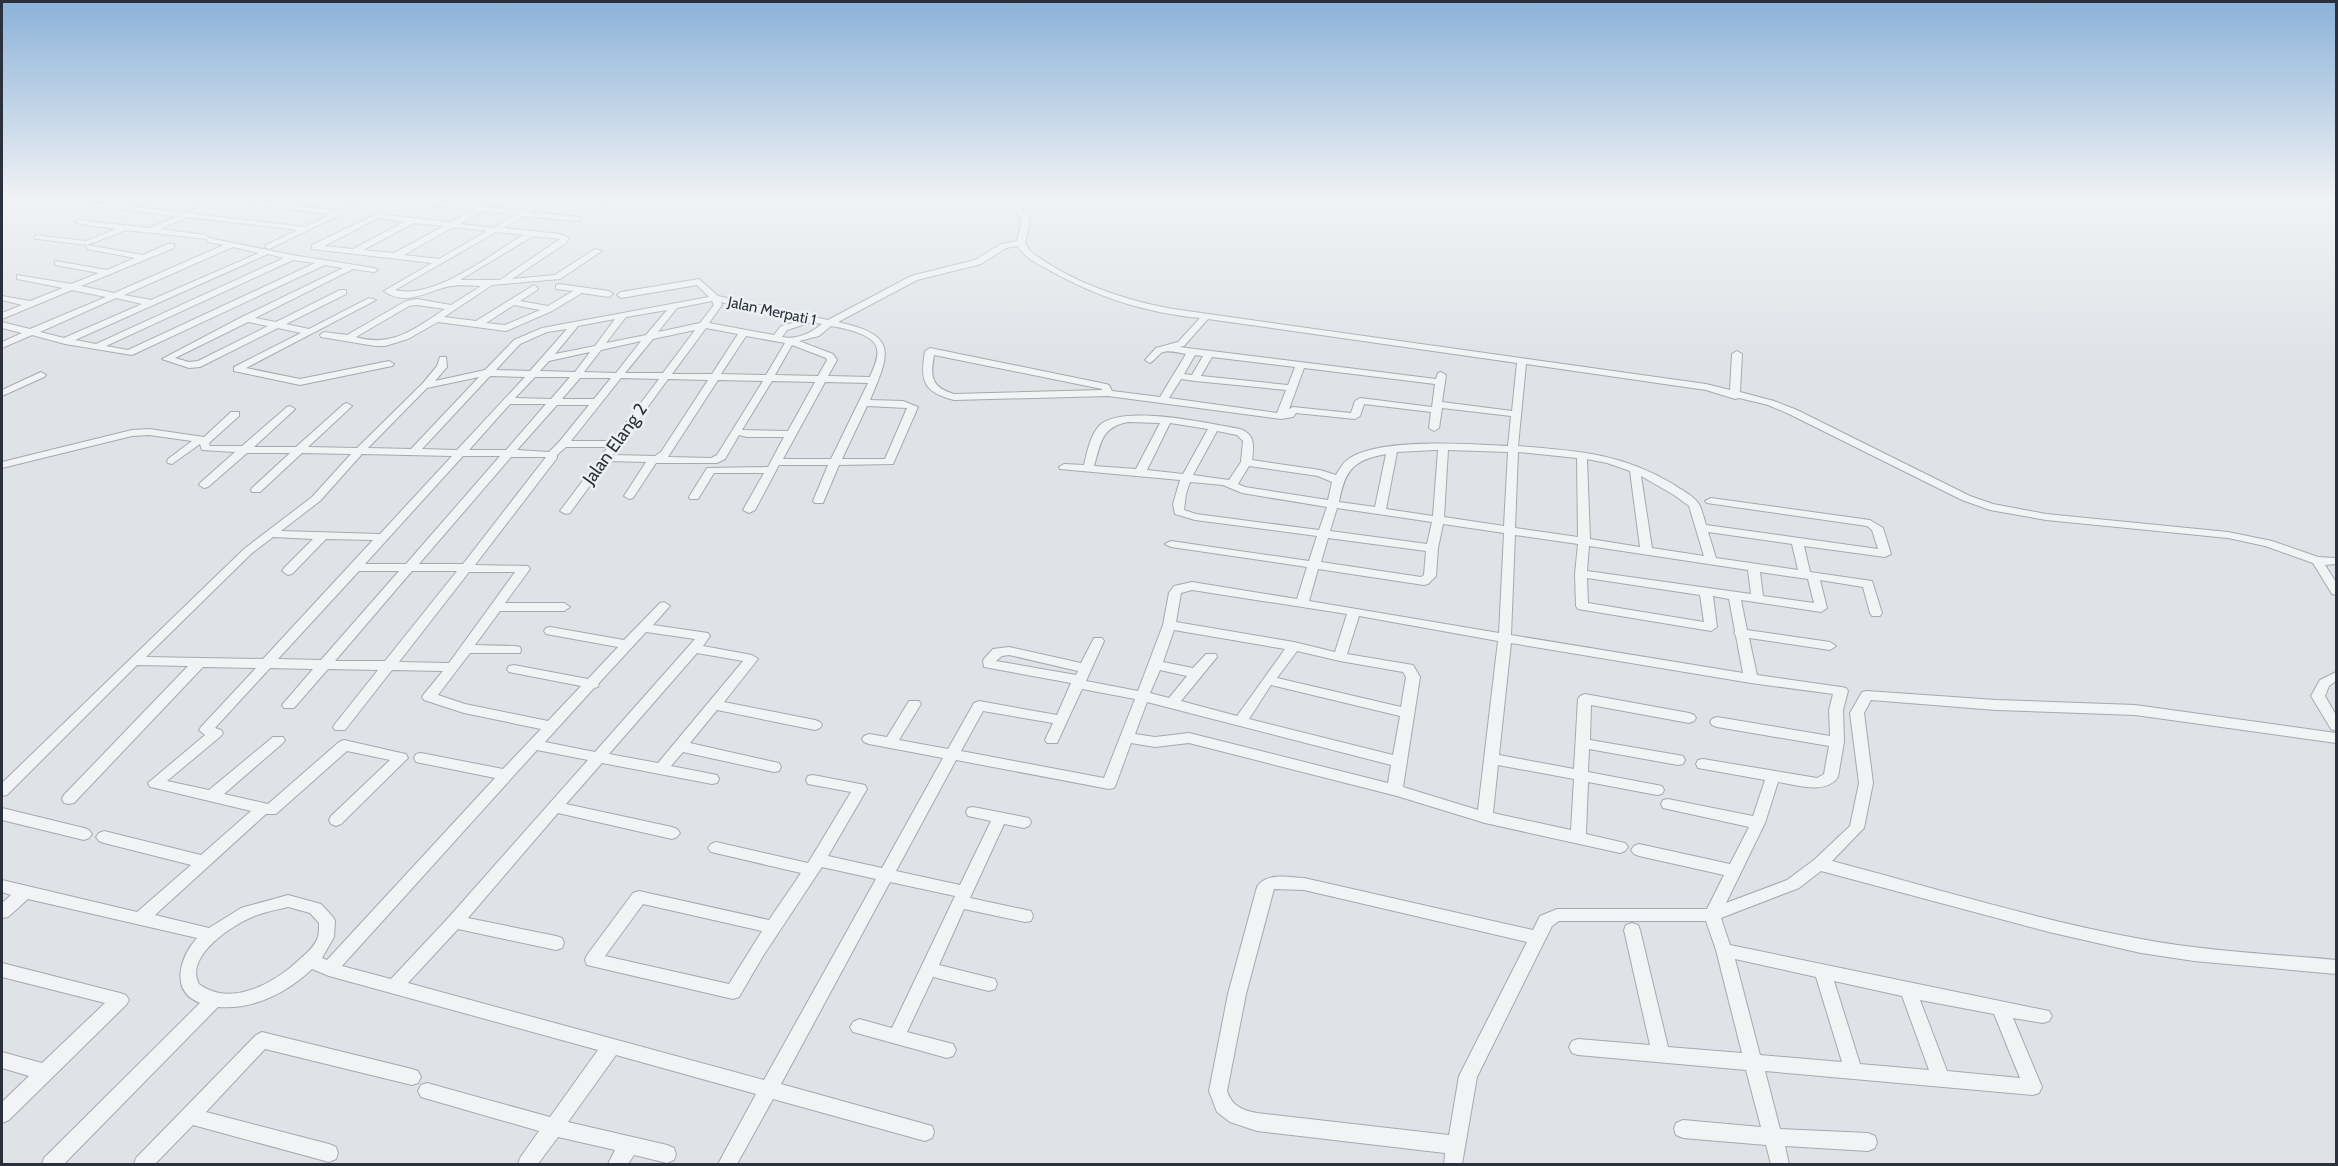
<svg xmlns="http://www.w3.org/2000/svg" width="2338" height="1166" font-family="Cabin,sans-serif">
<rect width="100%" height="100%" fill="#dfe2e7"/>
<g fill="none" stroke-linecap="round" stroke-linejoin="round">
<defs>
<g id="street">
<path d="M206,198H231L339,211L352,205L356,207L269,249L265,247L266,245L298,230L188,217L160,229L206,235L209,238L292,255L374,268L378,270L374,272L353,269L255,318L276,322L340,290H346V294L286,324L309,329L369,298L376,300L246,368L300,379L389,361L394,364L392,366L300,385L234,371V367L301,333L278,328L200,367L189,368L162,359L242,317L343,268L325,265L132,355L65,344L32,335L2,348V342L22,333L2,328V322L30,329L106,297L72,290L2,319V313L22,305L2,300V296L30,301L63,288L17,279V275L71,284L99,273L55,265V261L107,270L135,258L87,249V245L143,255L168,244H174V248L81,286L114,293L224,245L207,242V239L126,230L87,245L38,239H35V235L86,241L116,229L80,224L76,222L77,220L150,228L178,216L91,206L90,204L94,202L186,213L213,201ZM223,202L331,214L305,227L196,214ZM233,247L259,253L151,300L124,295ZM268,254L284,258L96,344L75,340ZM293,260L315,263L128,350L106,346ZM116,298L142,304L64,338L40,332ZM248,322L268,326L198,361L189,362L175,358Z"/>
<path d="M374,198L390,201L398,198H410L522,211L542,198H552L530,212L579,217V221H576L524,216L503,228L560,234L569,238L566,243L512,279L555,275L595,249L602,251L560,279L492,285L444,317L476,321L534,285L538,288L537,290L520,301L548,306L573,291L556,289V285L559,284L609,291L613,294L609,297L582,293L552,311L506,331L438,322L408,339L385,346H375L321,337L320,335L324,332L347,335L406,301L417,299L451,305L481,286C472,286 461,284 452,286C429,289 408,308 384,291L432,263L312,249V245L383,211L387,213L385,215L451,222L474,210L402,202C392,205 381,207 372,202ZM483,211L515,215L494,228L460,224ZM378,218L404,222L353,249L324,246ZM414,223L444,226L394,253L363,250ZM453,227L487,231L439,259L404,255ZM496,232L523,235C490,255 434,300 395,290ZM533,236L560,239L500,280H460ZM417,305L445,309C416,328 392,348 356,337L409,306ZM514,305L540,310L505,325L486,323Z"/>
<path d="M563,198H588L605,202L601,204Z"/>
<path d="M1007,198H1015L1030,220L1025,243L1031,252C1073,283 1123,300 1173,309L1706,384L1730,390L1732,354L1737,351L1742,354L1740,392L1774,401L1797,410L1970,496L1993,504L2046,514L2228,532L2272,541L2318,557L2336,558V564L2325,565L2336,582V595L2332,594L2313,563L2265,546L2228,538L2046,520L1990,510L1962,500L1789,414L1768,405L1739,398L1735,399L1706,390L1526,364L1518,446C1578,451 1620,453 1673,484C1681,490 1693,495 1699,504C1702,509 1704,519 1706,525L1878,549L1872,530L1867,526L1707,503L1705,501L1711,498L1870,520L1883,528L1891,554L1885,557L1804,546L1810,572L1872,581L1882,613L1880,616H1872L1870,613L1863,587L1820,580L1827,608L1821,612L1741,600L1747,630L1830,642L1836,646L1830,650L1749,638L1757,675L1841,687L1846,688L1848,691L1843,710L1844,742L1838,777C1826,795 1797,785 1778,782L1765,823L1726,903L1787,880L1814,860L1850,826L1859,783L1850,713L1862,692L1867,691L1996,700L2135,705L2336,733V743L2135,715L1996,710L1871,700L1864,713L1873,783L1864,828L1832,861C1934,888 2037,920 2141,939C2205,951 2271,954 2336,960V974L2194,961L2141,953L2049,932L1821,871L1799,888L1721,918L1730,945L2049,1011L2052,1016L2049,1021L2043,1023L2013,1018L2042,1087L2039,1093L2033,1095L1765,1071L1780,1129L1868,1133L1875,1136L1877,1142L1875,1148L1868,1151L1785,1146L1789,1164H1771L1766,1145L1683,1138L1676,1135L1674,1129L1676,1123L1683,1120L1761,1127L1746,1070L1578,1055L1572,1053L1569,1047L1572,1041L1578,1039L1650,1045L1624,930L1626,925L1632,923L1638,925L1640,930L1668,1047L1742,1053L1716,950L1706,921H1559L1552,926L1477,1077L1462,1164H1444L1445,1153L1257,1131L1230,1122L1217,1112L1209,1091L1228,994L1257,887C1266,872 1289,877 1304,878L1533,930L1540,916L1557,909H1707L1724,875L1639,856L1634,854L1631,850L1634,846L1639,844L1730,864L1749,827L1663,808L1661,804L1663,800L1668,799L1753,816L1765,780L1698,768L1696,764L1698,760L1703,759L1817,778L1824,774L1829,746L1717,727L1712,725L1710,722L1712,719L1717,717L1830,736L1829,710L1833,694L1751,683L1511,643L1499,755L1574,769L1578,699L1580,696L1585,694L1689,713L1694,715L1696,718L1694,721L1689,723L1591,705L1590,740L1678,755L1683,756L1685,760L1683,764L1678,765L1589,749L1588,772L1657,785L1662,786L1664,790L1662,794L1657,795L1588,782L1586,834L1625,843L1628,847L1625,851L1620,853L1485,823L1397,796L1189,743L1155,747L1131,743L1116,784L1114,788L1109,789L956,760L896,871L960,885L991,821L968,816L966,812L968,808L973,807L1029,818L1031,822L1029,826L1024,828L1004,824L970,898L1031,911L1033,916L1031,921L1025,922L964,909L939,965L995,979L997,984L995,989L989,991L933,977L907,1032L953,1044L956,1050L953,1056L947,1058L853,1032L850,1027L853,1022L859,1019L892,1028L955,896L890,882L781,1084L932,1126L934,1132L932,1138L925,1141L773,1099L737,1164H718L756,1094L616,1055L568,1122L667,1145L674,1148L676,1154L674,1160L667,1163L634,1155L628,1164H608L615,1150L558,1137L538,1164H518L520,1158L539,1131L421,1097L418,1091L421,1085L427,1083L550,1117L598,1050L329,976L312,969C287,993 253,1010 218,1007L64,1164H42L44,1158L200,1003C169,991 180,957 197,938L28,899L8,917L2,918V903L11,895L2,892V880L137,912L191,865L104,843L99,841L96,837L99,833L104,831L201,855L251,811L155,788L150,787L148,783L205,735L199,730L201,727L256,668L203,667L74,803L69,804L64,803L62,799L64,795L188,666L137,665L7,795L2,796V783L244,549L312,497L351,454L302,453L260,492H252L251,490L252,488L290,453H247L208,487L204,488L199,485L200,483L235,452L202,450L200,444L172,464L168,463L167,461L168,459L192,441L149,435L132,436L2,468V462L132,430L149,429L204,437L231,412H239V416L209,443L210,446H242L287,407L290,406L295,409L293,411L254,447H296L344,404L347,403L352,406L350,408L308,447L357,448L423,383L437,366L440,357H446L447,367L435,381L485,370L514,340L542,328L709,297L697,285L621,298L617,295L621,292L699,279L718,296L828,320L911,276L975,260L1001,244L1017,241L1022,220ZM1018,246C1025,258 1038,264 1051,271C1097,297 1146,313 1200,318L1178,342L1156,348L1145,360L1150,363C1155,360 1157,356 1161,353C1167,349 1179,353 1186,354L1160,397L1112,391L1109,385L1106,384L930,348L925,351C920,381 923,392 954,400L1108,396L1281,419L1293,417L1296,413L1355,419L1360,416L1364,404L1431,412L1429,428L1434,431L1439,428L1442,408L1511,416L1508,446C1470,444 1377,437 1347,460C1342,464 1339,470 1336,475L1320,470L1252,460C1254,446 1255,434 1240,429C1211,424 1121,403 1099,426C1090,436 1087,453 1084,465L1064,464L1059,467L1060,469L1180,480L1173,504L1175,514L1195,520L1317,536L1309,561L1171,541L1165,544L1171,547L1307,567L1297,599L1192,582L1174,586L1169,593L1163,625L1138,691L1086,681L1104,641L1102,638H1094L1081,663L1009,647L993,649L983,660L984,667L1071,683L1057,715L979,701L974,703L948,749L899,740L921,704L919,701H909L887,737L869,734L864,736L862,739L864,742L869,744L943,758L882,868L828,856L867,789L865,785L860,784L813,775L808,776L806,780L808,784L851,792L808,863L716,842L711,844L708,848L711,852L801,873L769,920L639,891L633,893L587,955L585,960L587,965L733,999L739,997L763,956L822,867L876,879L764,1080L408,983L458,929L556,950L562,948L564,943L562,938L556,936L468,918L558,813L672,839L677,837L680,833L677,829L672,827L566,804L602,763L712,784L717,783L719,779L717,775L671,766L683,752L774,772L779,771L781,767L779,763L774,762L690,743L717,710L815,730L820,728L822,725L820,722L815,720L724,702L758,659L752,655L703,646L710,636L708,633L653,625L670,606L664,602L660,603L624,640L550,627L546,628L544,631L546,634L618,647L588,679L514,665L509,666L507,669L509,672L581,686L548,721L465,704L438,695L470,653H520L521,650L520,647L515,646L475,645L500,611H564L570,607L564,603H505L530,569L528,566L475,565L557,458V455L566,447H608L560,511L566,514L570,513L608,461L646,462L624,496L629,499L633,498L656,463H717L725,459L739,435L747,437H784L768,467L707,468L689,497L690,499H698L714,473H764L743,510L749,513L755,510L779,465H828L813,501L815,503H823L839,465L893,464L918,407L903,401L870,400C891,351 897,335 838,322L917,280L981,264L1006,248ZM712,301L714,305L700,323L658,332L677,308ZM721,302L803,320L781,326L774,335L709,323L722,305ZM667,310L646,335L606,343L626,317ZM615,319L595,346L555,354L578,326ZM1208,319L1517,363L1512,411L1442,402L1446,375L1441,372L1438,373L1436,379L1179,347L1184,346ZM812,322L822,324C811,333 797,340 782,337L787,330ZM831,326C843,328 875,334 877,349C879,358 873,369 870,377L828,376L837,360L833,354L799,341L819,336ZM706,328L738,334L712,374H672ZM567,329L530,371L496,370L520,344L547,332ZM695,330L663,373H625L653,339ZM746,336L785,343L766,375L721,374ZM641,341L616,373L584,372L601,350ZM792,345L826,358L827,360L818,376L775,375ZM590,352L575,372L540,371L549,361ZM934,355L1102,389V390L954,394C931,387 930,377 934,355ZM1195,355L1203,356L1192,375L1184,374ZM1212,357L1295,367L1288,385L1201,376ZM1304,368L1435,384L1432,407L1360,398L1355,401L1351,413L1293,407L1289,409ZM490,376L525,377L457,450L422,449ZM479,377L411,449L368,448L427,388ZM535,377H570L551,399L515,398ZM580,378H611L594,399H562ZM621,378L659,379L612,441H571ZM668,379L708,380L661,452L655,456L613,455ZM1181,379L1195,381L1286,390L1277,413L1169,398ZM718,380L763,381L717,455L711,458L668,457ZM772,381L815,382L788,431L742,430ZM825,382L868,383L831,459H783ZM510,404H546L506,450H469ZM557,405H589L559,442L549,452L517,450ZM867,406L907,408L885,459H842ZM1128,422L1160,423L1136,469L1094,466C1101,443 1101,427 1128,422ZM1170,423L1208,429L1183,474L1147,470ZM1217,431L1237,435L1243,441L1241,462L1229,480L1193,475ZM1435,450H1438L1433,516L1386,509L1397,452ZM1448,450L1508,452L1504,526L1444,517ZM1518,452L1577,458L1578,537L1515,528ZM362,454L452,456L380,534L281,531L320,501ZM1386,454L1375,507L1339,502C1345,470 1353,460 1386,454ZM463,456H500L406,564H365ZM511,457H546L463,564H419ZM1587,459L1607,463L1630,471L1640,547L1590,539ZM1249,466L1318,476L1332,482L1328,500L1245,487L1238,484ZM1641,476L1674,495L1689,506L1704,556L1652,548ZM1190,482L1223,485L1242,493L1327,507L1319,530L1196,514L1184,510L1186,494ZM1337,508L1432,522L1427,544L1330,531ZM1443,524L1504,533L1499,633L1309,601L1318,569L1424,585L1428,584L1436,576L1438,548ZM1708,532L1792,544L1798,570L1716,558ZM1515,535L1578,544L1575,574L1576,606L1578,609L1711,631L1717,627L1713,596L1729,599L1735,631L1734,633L1736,636L1743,673L1511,635ZM273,537L313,539L284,568L282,571L288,575L292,574L326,539L373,540L263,659L146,657L252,553ZM1328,538L1426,551L1424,575L1421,577L1321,562ZM1589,546L1748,570L1751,594L1587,571ZM359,571H399L321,660L278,659ZM412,571H457L385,661H335ZM469,572H515L449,663L399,662ZM1760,572L1808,579L1814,603L1763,596ZM1587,578L1700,595L1704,622L1588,603ZM1192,590L1347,614L1335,652L1294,642L1176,622L1181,593ZM1359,616L1498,641L1478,810L1403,787L1420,677L1413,665L1347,654ZM1174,630L1285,649L1237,716L1181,701L1217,657L1216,654H1206L1193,668L1163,662ZM646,632L695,639L595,752L545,742L594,688L598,687L599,683ZM1297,651L1340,661L1403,672L1406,677L1401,707L1277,678ZM697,653L743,661L658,763L609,754ZM1009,655L1078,671L1076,675L996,661L1002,656ZM270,668L313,669L282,705L284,708H294L328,669L378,670L335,724L333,727L335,730H345L392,670L443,671L424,694L422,697L424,700L464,713L541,729L503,769L421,753L416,754L414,758L416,762L495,778L327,960L322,958L334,937L335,921L333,917L321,904L288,895L241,908L209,928L155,915L266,814H276L347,751L390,760L331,816L329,820L331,824L336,826L341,824L408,758L406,754L401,753L344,740L339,742L268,804L224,794L283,743L285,740L283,737H273L209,790L167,781L221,736L223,733L221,730L215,728ZM1160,670L1187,676L1169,698L1150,693ZM1271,685L1400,716L1393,755L1249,719ZM1082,689L1135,699L1104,778L961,751L983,711L1053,723L1045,740L1047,743H1057ZM1147,702L1391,765L1388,783L1189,733L1155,737L1135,734ZM537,750L588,760L449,917L391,979L342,966ZM1498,765L1574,779L1571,830L1493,813ZM1274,889L1304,890L1527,942L1459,1076L1449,1135L1257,1113C1242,1110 1232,1106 1227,1091L1246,994ZM643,904L762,931L729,984L605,956ZM288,907L310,913L319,923C319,927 319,933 318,937C315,946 307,953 300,959C275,983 231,1008 199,984C184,957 231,926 252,917C264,912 276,910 288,907ZM1735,959L1816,977L1842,1062L1760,1055ZM1834,981L1902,996L1929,1070L1860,1064ZM1920,1000L1994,1014L2020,1078L1947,1071Z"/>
<path d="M41,372L46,375L44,377L2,396V390Z"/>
<path d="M2336,672V681L2329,686L2325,696L2336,715V731L2331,729L2311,696L2320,680Z"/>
<path d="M2,808L84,828L89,830L92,834L89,838L84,840L2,820Z"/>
<path d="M2,963L120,993L126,995L129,1000L126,1005L9,1120L2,1123V1102L29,1076L2,1068V1052L42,1063L105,1003L2,977Z"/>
<path d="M262,1032L412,1069L418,1071L421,1077L418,1083L412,1085L265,1049L206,1112L329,1144L336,1147L338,1153L336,1159L329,1162L193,1125L155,1164H134L136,1158L256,1035Z"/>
</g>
</defs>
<use href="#street" stroke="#a5a9b0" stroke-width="2"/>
<use href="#street" fill="#f1f3f5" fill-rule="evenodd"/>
</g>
<linearGradient id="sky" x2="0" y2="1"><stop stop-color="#8ab2d9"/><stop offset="0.55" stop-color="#f1f2f4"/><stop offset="1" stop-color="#f1f2f4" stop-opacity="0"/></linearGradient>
<rect width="2338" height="361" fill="url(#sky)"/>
<g text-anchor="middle" stroke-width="5" stroke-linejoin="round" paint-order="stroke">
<g font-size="15" fill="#2a303c" stroke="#eef1f4">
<text transform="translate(772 311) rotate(12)" y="5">Jalan Merpati 1</text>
</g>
<g font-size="18" fill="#2a303c" stroke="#eef1f4">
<text transform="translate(615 444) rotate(-54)" y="6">Jalan Elang 2</text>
</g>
</g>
<rect width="2338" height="1166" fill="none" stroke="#2a303c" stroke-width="6"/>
</svg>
